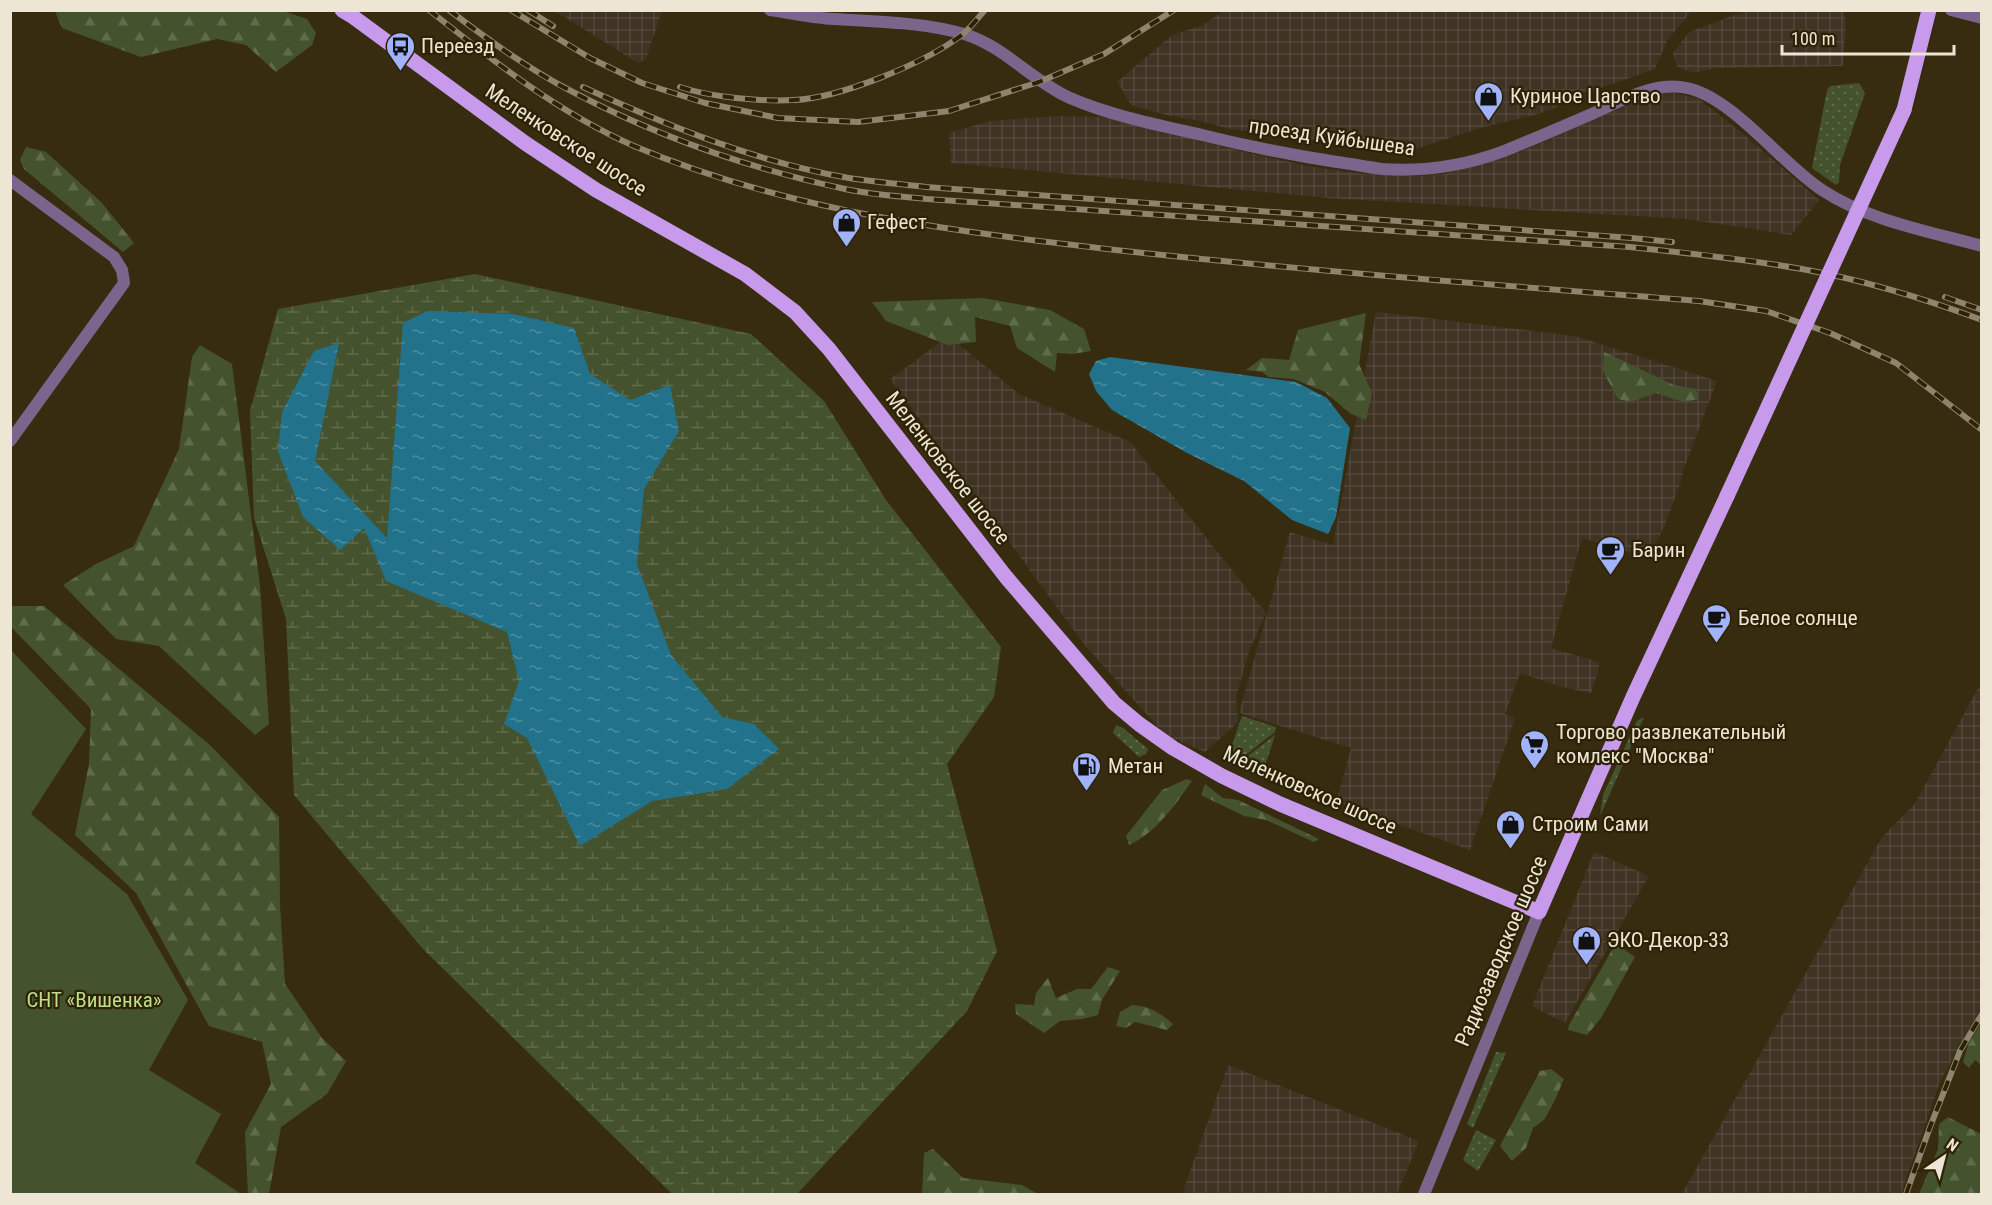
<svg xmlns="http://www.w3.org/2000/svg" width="1992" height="1205" font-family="'Roboto Condensed',sans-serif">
<defs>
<pattern id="industrial-grid" width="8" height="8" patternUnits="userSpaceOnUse" patternTransform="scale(1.5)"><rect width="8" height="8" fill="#3f3324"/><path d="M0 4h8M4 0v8" fill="none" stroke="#524739"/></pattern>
<pattern id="grass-dots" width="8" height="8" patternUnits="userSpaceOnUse" patternTransform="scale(1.5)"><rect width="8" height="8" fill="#44532e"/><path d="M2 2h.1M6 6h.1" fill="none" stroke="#5f6c4b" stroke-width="1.8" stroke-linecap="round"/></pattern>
<pattern id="forest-firs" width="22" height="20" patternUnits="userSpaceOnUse" patternTransform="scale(1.5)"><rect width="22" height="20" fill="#44532e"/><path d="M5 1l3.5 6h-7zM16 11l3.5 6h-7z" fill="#5f6c4b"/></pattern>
<pattern id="wetland-marsh" width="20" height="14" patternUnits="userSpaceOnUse" patternTransform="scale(1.5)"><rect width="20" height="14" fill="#44532e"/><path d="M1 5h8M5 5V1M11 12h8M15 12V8" fill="none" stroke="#5f6c4b"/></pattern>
<pattern id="water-ripples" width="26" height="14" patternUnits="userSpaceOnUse" patternTransform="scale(1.5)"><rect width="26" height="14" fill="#22728b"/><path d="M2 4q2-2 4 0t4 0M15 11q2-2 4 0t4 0" fill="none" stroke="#4d8da0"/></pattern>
</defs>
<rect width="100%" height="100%" fill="#372c0f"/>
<g fill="url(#industrial-grid)">
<path d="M1748,10L1844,11L1846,25L1843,66L1717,68L1693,73L1677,67L1673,53L1689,32Z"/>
<path d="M555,11H662L646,59L638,63Z"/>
<path d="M1223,11V10L1692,11L1668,39L1655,69L1572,98L1555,108L1538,114L1480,128L1406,152L1230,129L1196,120L1170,116L1131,105L1117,82L1172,35L1203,25Z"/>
<path d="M1671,92L1699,99L1742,133L1819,200L1791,235L1687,219L1328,198L951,163L949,133L990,121L1057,116L1106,117L1240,151L1313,167L1364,174L1416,176L1444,174L1520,152L1609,113L1645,98Z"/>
<path d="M1376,312L1575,336L1717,381L1683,471L1681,482L1665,525L1648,558L1582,538L1551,648L1599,662V669L1591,693L1562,687L1520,673L1505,714L1515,718L1470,850L1336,802L1351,748L1239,713L1290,532L1333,545Z"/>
<path d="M949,336L1019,394L1130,442L1266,613L1250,649L1236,697L1238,722L1205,752L1165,735L1083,643L890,379Z"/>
<path d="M1981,683V1007L1940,1082L1901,1194H1682L1882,837L1914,805Z"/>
<path d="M1594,852L1649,876L1565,1023L1532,1006Z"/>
<path d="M1228,1065L1419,1141L1397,1194H1182Z"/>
</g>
<g fill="url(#grass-dots)">
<path d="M1859,83L1865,93L1840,165L1839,182L1836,185L1812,168L1827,90L1830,86Z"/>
<path d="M1242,716L1276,727L1275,732L1233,765L1226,763Z"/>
<path d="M1644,717L1600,816L1603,795L1637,721Z"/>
<path d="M1116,725L1123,728L1148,749L1146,754L1139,757L1113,733Z"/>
<path d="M1275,735L1262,775L1236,765Z"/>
<path d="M1496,1052L1506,1053L1473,1128L1467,1124Z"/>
<path d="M1476,1130L1496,1140L1478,1171L1463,1160Z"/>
</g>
<g fill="url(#forest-firs)">
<path d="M55,11H283L307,19L316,33L312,45L276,72L246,45L217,39L141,57L62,28Z"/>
<path d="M26,147L46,152L102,203L134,243L123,252L24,169L20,160Z"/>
<path d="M983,298L1050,310L1084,329L1091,351L1072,354L1057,353L1055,372L1017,348L1010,326L975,317L976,342L948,345L886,321L872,302Z"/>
<path d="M1366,313L1359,364L1372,393L1366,420L1351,414L1325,392L1294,379L1269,377L1262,372L1246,370L1262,358L1289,360L1298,330Z"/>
<path d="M200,345L232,364L260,586L269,724L255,735L159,646L116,639L63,585L96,564L134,546L179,449L192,357Z"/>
<path d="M1604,352L1674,385L1696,389L1699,399L1683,402L1656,393L1631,402L1618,399L1603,371Z"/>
<path d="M11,606H44L211,746L279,817L280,905L285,984L322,1038L346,1061L327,1094L281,1127L269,1194H248L245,1132L271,1084L262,1042L209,1026L136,893L75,835L89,763L91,709L11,627Z"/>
<path d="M1187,779L1192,781C1175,805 1156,833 1129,845L1126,836L1162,790Z"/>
<path d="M1205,784L1223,798L1238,800L1319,839L1314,842L1266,820L1244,816L1201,795Z"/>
<path d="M1619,946L1635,957L1601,1018L1587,1035L1568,1030L1569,1025L1612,950Z"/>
<path d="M1108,967L1120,971L1102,1000L1098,1015L1082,1019L1060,1021L1044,1033L1016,1014L1015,1004L1034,1005L1036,993L1048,978L1056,998L1077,989H1091Z"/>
<path d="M1132,1005C1150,1006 1160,1013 1173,1024L1167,1030L1135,1022L1126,1028L1116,1026L1120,1012Z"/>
<path d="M1981,1023V1065L1975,1060L1969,1068L1963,1062L1968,1045Z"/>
<path d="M1551,1069L1564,1079L1554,1102L1544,1120L1533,1128L1526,1148L1512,1161L1500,1146L1540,1071Z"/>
<path d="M1948,1117L1981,1134V1194H1919L1938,1149L1939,1124Z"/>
<path d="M933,1149L963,1178L1022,1185L1038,1194H922L924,1153Z"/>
</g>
<path fill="url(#wetland-marsh)" d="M475,274L751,334L824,401L886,500L1001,647L994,697L947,764L997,951L967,1011L797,1194H672L423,949L294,795L286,619L254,518L250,411L278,309Z"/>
<path fill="#44532e" d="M10,649L86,729L31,814L127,894L188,1000L149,1070L221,1114L195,1163L241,1194H11Z"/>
<g fill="url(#water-ripples)">
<path d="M427,311L513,314L574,328L590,374L630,400L670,385L679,431L644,489L637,564L671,655L722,717L754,724L779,749L727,789L652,801L580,846L527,738L504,724L519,681L507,632L386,581L364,528L340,550L303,517L278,451L282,412L314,351L339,343L315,461L387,538L403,323Z"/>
<path d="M1110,357L1296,382L1327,398L1350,428L1336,517L1328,534L1292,520L1244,481L1187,453L1112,410L1096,391L1089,374L1096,361Z"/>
</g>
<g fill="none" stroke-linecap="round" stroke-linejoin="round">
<g stroke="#7b658c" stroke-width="12">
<path d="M770,10C791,13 813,18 834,19C878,22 922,22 964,34C1004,46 1032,81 1070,98C1112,116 1158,125 1202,135C1247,146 1291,155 1337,162C1352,164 1367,167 1382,169C1424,172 1464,166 1504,151C1534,139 1564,126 1594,113C1623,100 1655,81 1687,88C1732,97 1782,164 1822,190C1869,221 1928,231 1982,246"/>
<path d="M1951,10L1982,18"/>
<path d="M10,180L114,257L122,270L124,283L10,441"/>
<path d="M1424,1194L1539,912"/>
</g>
<g stroke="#c89aeb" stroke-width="15">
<path d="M342,10L352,16L525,143L596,190L745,274L795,312L829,349L1006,577L1114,703L1139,724L1173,748L1222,776L1280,804L1539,912L1633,697L1727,496"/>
<path d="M1904,110L1929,10"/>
</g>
<defs>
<g id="rail">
<path d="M429,10C493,61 559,113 634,146C791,213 966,233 1134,252C1322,272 1510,286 1699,301L1766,311L1830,333L1896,363L1982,430"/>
<path d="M449,10C488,40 528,69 571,91C656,136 751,169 845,189C872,195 900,196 927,199L1630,247C1687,253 1745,259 1802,269C1863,280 1923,298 1982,320"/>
<path d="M511,10L590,58L642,83L705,103L778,118L858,122L949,111L1039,82L1104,54L1174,10"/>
<path d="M528,10L553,26"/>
<path d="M583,87C668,126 756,162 849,178C874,182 901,184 926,187L1632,238L1672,242"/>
<path d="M680,87C710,97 762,102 794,100C840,98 926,63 963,34C971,27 978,18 985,10"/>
<path d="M1945,297L1982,310"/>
<path d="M1906,1194L1930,1127L1960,1051L1982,1014"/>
</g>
</defs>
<use href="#rail" stroke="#8f856e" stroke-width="6"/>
<use href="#rail" stroke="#2d2205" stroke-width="4" stroke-dasharray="11" stroke-linecap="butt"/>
<path stroke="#c89aeb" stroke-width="15" d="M1727,496L1904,110"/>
</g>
<defs>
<symbol id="bus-pin" viewBox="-11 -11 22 30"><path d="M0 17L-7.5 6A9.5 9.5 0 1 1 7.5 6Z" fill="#a1b3fd" stroke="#2d2205"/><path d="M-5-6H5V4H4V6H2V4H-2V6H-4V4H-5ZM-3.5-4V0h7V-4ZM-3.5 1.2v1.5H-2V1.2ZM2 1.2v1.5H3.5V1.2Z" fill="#111"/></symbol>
<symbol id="shop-pin" viewBox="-11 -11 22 30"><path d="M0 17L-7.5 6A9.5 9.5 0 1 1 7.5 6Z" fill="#a1b3fd" stroke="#2d2205"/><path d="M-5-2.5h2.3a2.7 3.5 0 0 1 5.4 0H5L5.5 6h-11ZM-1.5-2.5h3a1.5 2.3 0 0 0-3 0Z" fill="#111"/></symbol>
<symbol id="cafe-pin" viewBox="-11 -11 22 30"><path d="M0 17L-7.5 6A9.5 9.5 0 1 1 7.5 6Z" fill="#a1b3fd" stroke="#2d2205"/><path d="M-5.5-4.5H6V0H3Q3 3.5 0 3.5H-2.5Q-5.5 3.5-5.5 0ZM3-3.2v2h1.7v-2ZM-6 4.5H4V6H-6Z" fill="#111"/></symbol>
<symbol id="supermarket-pin" viewBox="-11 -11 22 30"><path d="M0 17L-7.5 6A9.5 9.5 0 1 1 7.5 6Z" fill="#a1b3fd" stroke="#2d2205"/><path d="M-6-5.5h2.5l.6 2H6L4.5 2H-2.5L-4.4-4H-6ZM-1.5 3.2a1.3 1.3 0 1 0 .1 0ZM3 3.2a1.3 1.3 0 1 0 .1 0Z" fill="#111"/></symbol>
<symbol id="fuel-pin" viewBox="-11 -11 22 30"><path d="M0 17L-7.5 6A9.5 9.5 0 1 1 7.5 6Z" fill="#a1b3fd" stroke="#2d2205"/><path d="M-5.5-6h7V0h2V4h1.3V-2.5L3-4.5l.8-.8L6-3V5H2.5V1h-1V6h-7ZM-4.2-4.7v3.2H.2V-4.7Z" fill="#111"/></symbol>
</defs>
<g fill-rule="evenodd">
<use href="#bus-pin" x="384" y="30" width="33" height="45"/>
<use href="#shop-pin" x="1472" y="80" width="33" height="45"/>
<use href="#shop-pin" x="830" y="206" width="33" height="45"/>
<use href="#cafe-pin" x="1594" y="534" width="33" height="45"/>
<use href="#cafe-pin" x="1700" y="602" width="33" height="45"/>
<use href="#supermarket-pin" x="1518" y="728" width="33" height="45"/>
<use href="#fuel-pin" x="1070" y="750" width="33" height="45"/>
<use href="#shop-pin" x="1494" y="808" width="33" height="45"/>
<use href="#shop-pin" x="1570" y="924" width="33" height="45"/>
</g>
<g text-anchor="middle" stroke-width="4.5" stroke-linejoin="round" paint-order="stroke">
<g font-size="21" fill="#ede6d5" stroke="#2d2205" text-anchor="start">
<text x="421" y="53">Переезд</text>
<text x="1510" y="103">Куриное Царство</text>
<text x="867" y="229">Гефест</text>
<text x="1632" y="557">Барин</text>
<text x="1738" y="625">Белое солнце</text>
<text x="1556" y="739">Торгово развлекательный<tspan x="1556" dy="24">комлекс "Москва"</tspan></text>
<text x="1108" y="773">Метан</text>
<text x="1532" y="831">Строим Сами</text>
<text x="1607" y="947">ЭКО-Декор-33</text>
</g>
<g font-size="21" fill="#ede6d5" stroke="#2d2205">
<text transform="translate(1332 137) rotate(8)" y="7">проезд Куйбышева</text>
<text transform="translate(566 140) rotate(33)" y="7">Меленковское шоссе</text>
<text transform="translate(948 468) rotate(52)" y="7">Меленковское шоссе</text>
<text transform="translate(1310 790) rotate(24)" y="7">Меленковское шоссе</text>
<text transform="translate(1501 951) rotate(-67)" y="7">Радиозаводское шоссе</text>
</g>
<g font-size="21" fill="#bdde8a" stroke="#2d2205">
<text x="94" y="1007">СНТ «Вишенка»</text>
</g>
</g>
<rect width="1992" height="1205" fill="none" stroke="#ede6d5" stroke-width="24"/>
<g transform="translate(1944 1157) rotate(35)" stroke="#2d2205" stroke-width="4.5" paint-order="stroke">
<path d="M0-4.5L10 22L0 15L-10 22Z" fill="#ede6d5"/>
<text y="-9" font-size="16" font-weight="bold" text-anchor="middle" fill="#ede6d5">N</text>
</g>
<path d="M1782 45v9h172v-9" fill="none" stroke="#ede6d5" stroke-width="3"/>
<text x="1791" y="45" font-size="18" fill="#ede6d5" stroke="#2d2205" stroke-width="4.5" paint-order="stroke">100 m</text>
</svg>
